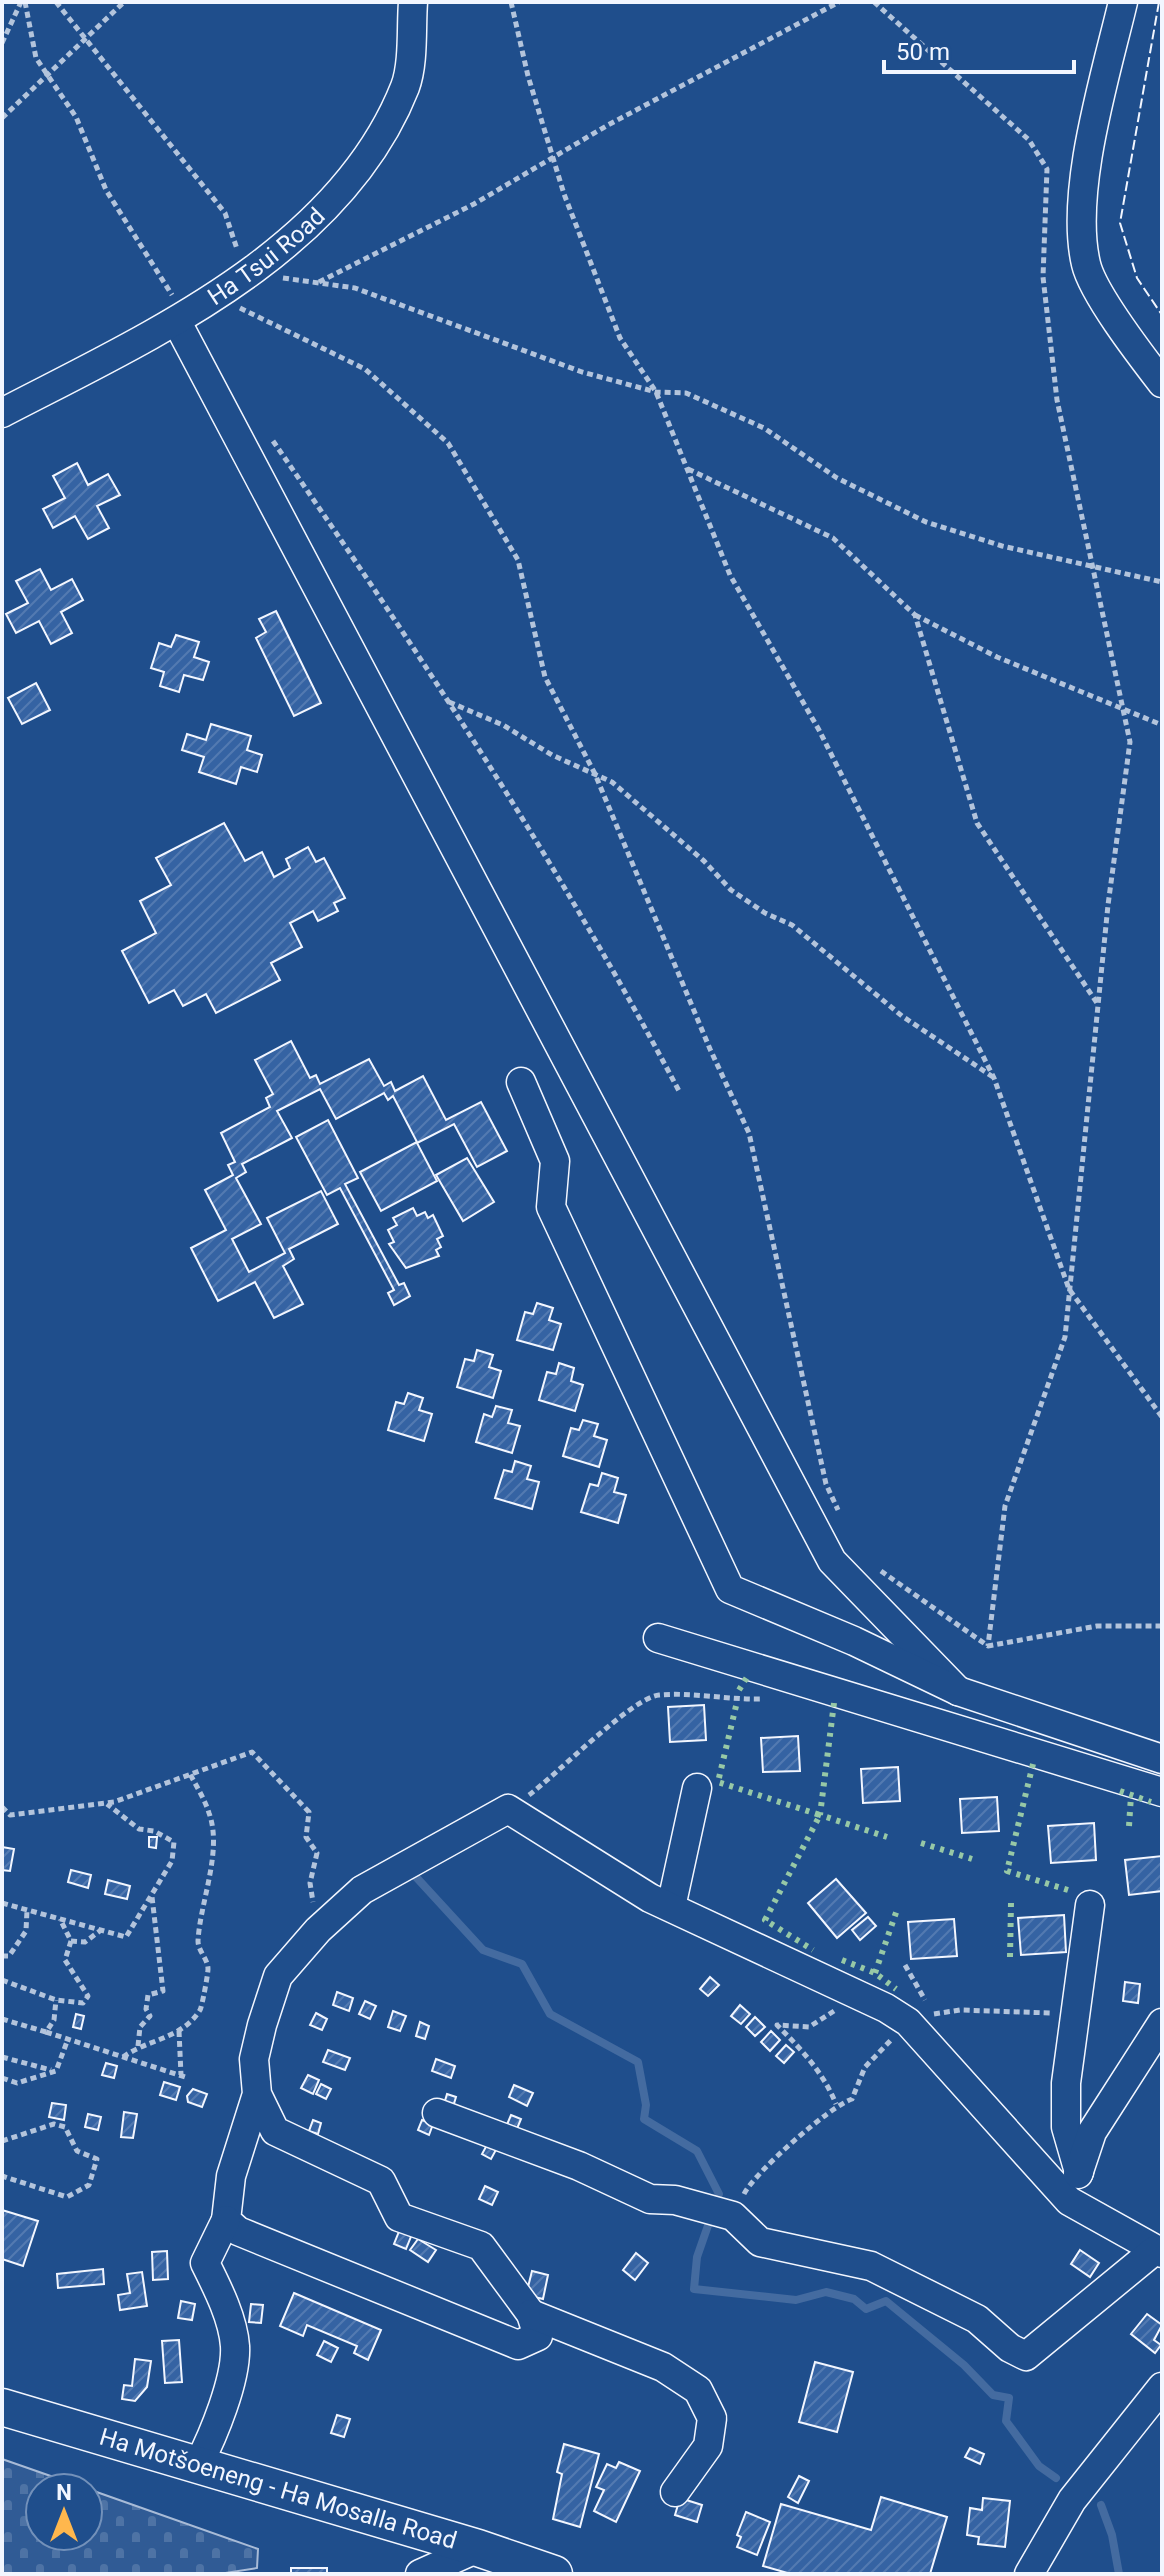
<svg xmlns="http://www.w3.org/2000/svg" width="1164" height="2576" font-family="Roboto,sans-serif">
<defs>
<pattern id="cemetery-stones" width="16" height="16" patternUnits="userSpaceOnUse" patternTransform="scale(2)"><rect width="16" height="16" fill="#305b95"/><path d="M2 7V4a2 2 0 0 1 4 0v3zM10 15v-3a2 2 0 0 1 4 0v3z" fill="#4e73a5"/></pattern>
<pattern id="building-hatch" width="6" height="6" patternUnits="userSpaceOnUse" patternTransform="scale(2)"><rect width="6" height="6" fill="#3563a3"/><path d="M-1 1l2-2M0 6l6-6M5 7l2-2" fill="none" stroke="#537ab1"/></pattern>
</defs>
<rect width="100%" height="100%" fill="#1f4e8c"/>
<path fill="url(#cemetery-stones)" stroke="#a8bbd7" stroke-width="2" d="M2,2459L85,2488H40V2536H88V2489L258,2549L257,2568L219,2574H2Z"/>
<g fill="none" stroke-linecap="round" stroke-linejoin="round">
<g stroke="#446ba0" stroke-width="8">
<path d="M416,1877L483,1950L522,1964L550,2014L638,2062L646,2105L644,2119L697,2151L719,2194L697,2257L694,2289L796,2300L826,2292L854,2299L866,2309L886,2301L964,2365L993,2395L1009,2398L1006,2421L1039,2466L1056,2478"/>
<path d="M1101,2505L1112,2535L1119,2574"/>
</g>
</g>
<g fill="url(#building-hatch)" stroke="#f2f6ff" stroke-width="2">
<path d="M77,463L88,485L108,474L120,495L97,506L109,528L88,539L75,516L53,528L43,509L65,498L53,476Z"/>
<path d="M40,569L51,590L72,579L83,600L61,612L72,633L51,644L39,621L16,633L6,614L28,603L16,581Z"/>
<path d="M276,611L321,703L294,716L256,638L266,632L259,619Z"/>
<path d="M176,635L199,642L194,657L209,662L203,680L184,675L179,692L160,686L164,672L151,668L159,643L171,647Z"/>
<path d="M36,683L50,710L22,724L8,698Z"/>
<path d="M211,724L251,736L247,750L262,755L257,772L241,767L236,784L199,772L204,757L182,750L187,734L206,740Z"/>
<path d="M224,823L245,861L262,852L274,877L290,868L286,859L308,847L316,862L324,858L345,898L334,903L338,911L318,921L313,911L290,923L302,947L271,963L280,980L216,1013L206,994L183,1006L174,990L149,1003L122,951L156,933L140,901L171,885L156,858Z"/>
<path d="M291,1041L310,1078L316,1075L320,1084L369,1059L384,1086L391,1082L395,1091L423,1076L446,1120L481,1102L507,1151L477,1167L454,1124L417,1143L437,1181L381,1211L360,1172L417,1142L393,1096L388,1100L384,1093L336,1119L320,1089L277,1111L292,1138L242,1164L246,1172L236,1178L261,1224L232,1239L249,1272L285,1253L267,1218L321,1191L338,1224L289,1249L294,1259L283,1266L303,1304L274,1318L255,1282L218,1301L191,1248L226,1230L205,1190L233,1175L228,1165L235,1162L221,1133L270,1107L266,1098L273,1094L255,1060Z"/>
<path d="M328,1120L358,1178L345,1184L399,1285L404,1283L410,1296L394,1305L388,1293L394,1290L340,1188L327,1195L296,1137Z"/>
<path d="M467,1158L494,1202L463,1221L436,1175Z"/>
<path d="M413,1208L417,1216L425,1212L428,1218L433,1215L443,1236L437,1239L441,1247L436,1250L439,1256L406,1268L389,1244L394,1242L388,1230L397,1225L393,1218Z"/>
<path d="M537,1303L553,1308L549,1320L561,1324L553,1350L517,1340L525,1312L533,1314Z"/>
<path d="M477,1350L493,1355L489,1367L501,1371L493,1398L457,1387L465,1359L474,1361Z"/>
<path d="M559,1363L574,1368L571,1381L583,1385L575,1411L539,1400L547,1372L556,1374Z"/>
<path d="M408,1393L423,1398L419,1410L432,1414L424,1441L388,1430L396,1402L404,1404Z"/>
<path d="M496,1406L512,1410L508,1423L520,1426L512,1453L476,1442L484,1414L492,1417Z"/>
<path d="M583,1420L598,1424L594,1436L607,1440L599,1467L563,1456L571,1428L579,1430Z"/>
<path d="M515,1461L531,1466L527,1479L539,1482L532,1509L495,1498L504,1470L512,1472Z"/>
<path d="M602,1473L618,1478L614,1492L626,1495L618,1523L581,1512L590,1484L598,1486Z"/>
<path d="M704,1705L706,1740L670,1742L668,1707Z"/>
<path d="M798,1736L800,1771L763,1772L761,1738Z"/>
<path d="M898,1767L900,1801L863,1803L861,1769Z"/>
<path d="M997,1797L999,1831L962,1833L960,1799Z"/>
<path d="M1094,1823L1096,1860L1051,1863L1048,1826Z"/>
<path d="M149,1837H157L156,1848L149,1847Z"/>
<path d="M2,1847L14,1849L10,1871L2,1870Z"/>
<path d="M1162,1856V1891L1129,1895L1125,1860Z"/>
<path d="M71,1870L91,1875L88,1888L68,1882Z"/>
<path d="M836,1879L866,1913L837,1938L808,1903Z"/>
<path d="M108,1880L130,1886L127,1899L105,1894Z"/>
<path d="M1064,1915L1066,1952L1021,1955L1018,1918Z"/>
<path d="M868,1917L876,1926L860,1940L852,1930Z"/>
<path d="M954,1919L957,1956L911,1959L908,1922Z"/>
<path d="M710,1977L719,1985L708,1996L700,1989Z"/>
<path d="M1125,1982L1140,1984L1138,2003L1123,2001Z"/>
<path d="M337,1992L353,1998L349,2011L333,2005Z"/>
<path d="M365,2001L376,2006L370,2019L359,2014Z"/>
<path d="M740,2005L750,2014L741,2024L731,2016Z"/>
<path d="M393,2011L406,2016L400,2031L388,2027Z"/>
<path d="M316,2013L327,2019L322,2030L310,2025Z"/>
<path d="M76,2014L84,2016L81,2029L73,2027Z"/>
<path d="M755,2017L765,2027L755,2036L746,2027Z"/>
<path d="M420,2022L429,2026L425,2039L416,2036Z"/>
<path d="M771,2031L780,2040L770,2051L761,2042Z"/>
<path d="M786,2045L794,2052L784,2063L776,2056Z"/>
<path d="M328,2050L350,2058L345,2070L323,2062Z"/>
<path d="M436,2059L455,2066L451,2078L432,2071Z"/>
<path d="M106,2063L117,2066L114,2078L102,2075Z"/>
<path d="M308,2075L319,2080L313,2094L301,2088Z"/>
<path d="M164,2082L180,2087L176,2100L160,2095Z"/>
<path d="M321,2084L331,2089L326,2099L316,2094Z"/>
<path d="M514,2085L533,2093L527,2106L509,2097Z"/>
<path d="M193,2089L207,2094L202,2107L188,2102L187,2096Z"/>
<path d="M447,2094L456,2097L453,2107L444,2104Z"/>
<path d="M52,2103L66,2105L64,2120L49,2117Z"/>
<path d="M124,2112L137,2114L133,2138L121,2137Z"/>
<path d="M88,2114L101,2117L98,2130L85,2127Z"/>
<path d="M511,2115L521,2119L516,2131L506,2127Z"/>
<path d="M313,2120L321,2123L318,2134L309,2131Z"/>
<path d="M422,2120L433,2124L429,2135L418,2130Z"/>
<path d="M488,2143L497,2148L491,2159L482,2154Z"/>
<path d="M485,2186L498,2192L492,2205L479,2199Z"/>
<path d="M2,2210L38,2221L23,2266L2,2259Z"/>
<path d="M400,2229L412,2234L406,2249L394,2244Z"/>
<path d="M418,2239L436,2250L428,2262L410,2250Z"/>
<path d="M1080,2250L1099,2263L1090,2277L1071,2264Z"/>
<path d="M167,2251L168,2279L153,2280L152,2252Z"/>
<path d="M636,2253L648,2263L635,2280L623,2270Z"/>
<path d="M103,2269L104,2284L58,2288L57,2274Z"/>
<path d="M532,2271L548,2275L543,2299L526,2295Z"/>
<path d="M142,2272L147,2306L120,2310L118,2295L130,2293L127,2274Z"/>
<path d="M294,2293L381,2330L368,2360L354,2353L357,2346L307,2325L303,2336L280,2326Z"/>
<path d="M181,2301L195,2304L192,2320L178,2318Z"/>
<path d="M251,2304L263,2305L261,2323L249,2322Z"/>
<path d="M1147,2314L1162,2325L1154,2340L1161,2345L1155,2353L1131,2334Z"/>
<path d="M179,2340L182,2382L165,2383L162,2341Z"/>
<path d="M324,2341L338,2348L331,2362L317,2355Z"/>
<path d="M135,2359L151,2361L147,2387L135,2401L122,2399L124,2385L132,2386Z"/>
<path d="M815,2362L853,2372L837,2432L799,2422Z"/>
<path d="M337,2415L350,2419L344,2437L331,2433Z"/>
<path d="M564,2444L599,2454L580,2527L553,2519L562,2474L557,2472Z"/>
<path d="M970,2448L984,2454L980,2464L965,2457Z"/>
<path d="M619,2462L640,2471L616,2522L594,2511L604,2490L596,2487L607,2464L616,2468Z"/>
<path d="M799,2476L809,2481L798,2503L788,2497Z"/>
<path d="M881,2497L947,2517L930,2574H791L763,2566L781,2504L871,2530Z"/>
<path d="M680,2498L702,2505L697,2522L675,2515Z"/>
<path d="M983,2498L1010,2501L1005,2547L978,2544L979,2537L967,2535L970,2508L982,2510Z"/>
<path d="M746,2512L770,2522L757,2555L737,2547L741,2537L737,2535Z"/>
<path d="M291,2568H327V2574H275L291,2573Z"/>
</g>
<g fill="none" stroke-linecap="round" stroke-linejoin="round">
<defs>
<g id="minor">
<path d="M1123,2C1106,74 1069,192 1086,264C1093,294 1142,357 1162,383"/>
<path d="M177,322L832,1561L958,1691"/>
<path id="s1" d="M2,413C150,336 340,252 405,87C414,63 411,27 413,2"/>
<path d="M521,1082L555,1161L551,1207L730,1589L854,1641L958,1691L1162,1759"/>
<path d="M658,1638L1162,1792"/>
<path d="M671,1907L697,1788"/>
<path d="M257,2094L231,2176L226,2220L238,2231L518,2345L538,2336L531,2314L481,2246L399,2217L381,2181L275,2131L257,2094L254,2059L262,2025L278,1976L318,1930L362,1890L508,1809L650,1898L886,2008L908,2022L1069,2201L1162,2253"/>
<path d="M437,2113L579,2166L650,2199L675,2200L733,2216L760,2242L871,2266L977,2319L1010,2348L1026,2356L1155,2250"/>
<path d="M1079,2172L1066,2127V2083L1090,1905"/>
<path d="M1078,2174L1092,2132L1162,2023"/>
<path d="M531,2314L663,2367L698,2390L712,2418L708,2446L675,2492"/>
<path d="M198,2465C213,2436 237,2379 235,2346C233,2318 217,2287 205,2263L226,2220"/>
<path d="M420,2574L478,2548"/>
<path d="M1029,2574L1072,2500L1162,2387"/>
</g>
<g id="major">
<path id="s2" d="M2,2407L478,2548L554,2574"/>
</g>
</defs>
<use href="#minor" stroke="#f2f6ff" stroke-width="31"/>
<use href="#major" stroke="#f2f6ff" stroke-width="39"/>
<g stroke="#b3c4dc" stroke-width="5" stroke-dasharray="6 4" stroke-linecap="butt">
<path d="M25,2L36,58L76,117L106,190L172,295"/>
<path d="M56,2L225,213L237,249"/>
<path d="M511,2L528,76L564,194L620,338L656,392L730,575L819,730L994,1078L1069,1289L1162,1417"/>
<path d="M874,2L1029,140L1047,169L1043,277L1057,400L1130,742L1108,905L1065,1337L1005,1506L988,1646"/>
<path d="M2,43L21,2"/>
<path d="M2,118L124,2"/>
<path d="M283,278L355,288L582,372L656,392L686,393L764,428L837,478L926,522L1002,546L1162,582"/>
<path d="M319,282L474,204L608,125L839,2"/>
<path d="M240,308L365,369L448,443L518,560L545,677L595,774L710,1049L749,1133L826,1484L838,1510"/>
<path d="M273,441C419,652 559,864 679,1091"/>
<path d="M688,469L833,538L915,615L977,823L1097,1003"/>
<path d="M915,615L997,657L1162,725"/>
<path d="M449,702L503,725L552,755L612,782L704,861L731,890L765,913L792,925L902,1016L993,1077"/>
<path d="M881,1571L988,1646L1097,1626H1162"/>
<path d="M529,1795C556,1775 633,1697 659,1695C692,1692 728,1700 763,1699"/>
<path d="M2,1807L10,1815L114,1802L252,1752L309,1812L306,1837L317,1853L310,1883L313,1902"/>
<path d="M2,1903L126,1937L172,1861L174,1842L154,1831L139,1829L107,1804"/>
<path d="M71,1941L85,1942L101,1930"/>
<path d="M2,1956H9L26,1931L27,1910"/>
<path d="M905,1965L925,2000"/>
<path d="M2,1980L56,2000L83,2003L88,1996L65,1960L71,1941L60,1919"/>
<path d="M834,2011L809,2027L777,2025C801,2049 823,2072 836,2104"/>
<path d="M934,2014L960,2010L1051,2013"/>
<path d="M2,2019L46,2032L54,2020L56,2000"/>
<path d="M179,2031L181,2075"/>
<path d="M46,2032L188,2078"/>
<path d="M138,2046L140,2027L150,2016L146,2009L148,1995L163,1991L152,1897"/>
<path d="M2,2057L51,2070"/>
<path d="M123,2057C148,2039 182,2039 200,2010C202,2007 208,1974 208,1969C208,1959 198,1951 198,1941C200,1902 223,1851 209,1813C205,1800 197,1787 190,1774"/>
<path d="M2,2078L17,2083L56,2071L68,2039"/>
<path d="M2,2141L54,2124L65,2127L77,2151L97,2159L89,2185L67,2197L2,2176"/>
<path d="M744,2194C755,2172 829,2107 852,2099L865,2067L891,2040"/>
</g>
<use href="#minor" stroke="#1f4e8c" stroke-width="28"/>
<use href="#major" stroke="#1f4e8c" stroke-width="36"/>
<g stroke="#97c8a6" stroke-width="6" stroke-dasharray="4 6" stroke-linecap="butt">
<path d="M739,1690L749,1674"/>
<path d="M834,1703L820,1815L887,1837"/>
<path d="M736,1706L718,1782L820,1815L765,1920L813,1950"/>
<path d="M1033,1764L1007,1871L1068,1890"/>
<path d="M1120,1791L1151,1802"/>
<path d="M1129,1826L1131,1796"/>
<path d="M921,1843L972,1859"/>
<path d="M1010,1957L1011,1903"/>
<path d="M842,1960L875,1973L896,1989"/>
<path d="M875,1973L898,1907"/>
</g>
<path stroke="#f2f6ff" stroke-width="2" stroke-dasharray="10 4" stroke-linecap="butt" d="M1159,2L1120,223L1137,278L1162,315"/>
</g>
<g text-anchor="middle" stroke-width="6" stroke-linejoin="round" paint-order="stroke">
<g font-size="24" fill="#f2f6ff" stroke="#1f4e8c">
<text dy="8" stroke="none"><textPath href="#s1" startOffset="308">Ha Tsui Road</textPath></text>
<text dy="8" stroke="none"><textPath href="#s2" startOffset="288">Ha Motšoeneng - Ha Mosalla Road</textPath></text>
</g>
</g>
<rect width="1164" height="2576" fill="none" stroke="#f2f6ff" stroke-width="8"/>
<g transform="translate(64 2512)"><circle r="38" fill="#1f4e8c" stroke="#7391ba" stroke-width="2"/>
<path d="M0-6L14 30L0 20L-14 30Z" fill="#ffb74d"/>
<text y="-12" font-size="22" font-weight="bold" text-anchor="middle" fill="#f2f6ff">N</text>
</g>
<path d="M884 60v12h190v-12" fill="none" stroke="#f2f6ff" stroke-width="4"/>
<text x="896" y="60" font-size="24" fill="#f2f6ff" stroke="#1f4e8c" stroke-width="6" paint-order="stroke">50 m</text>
</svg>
